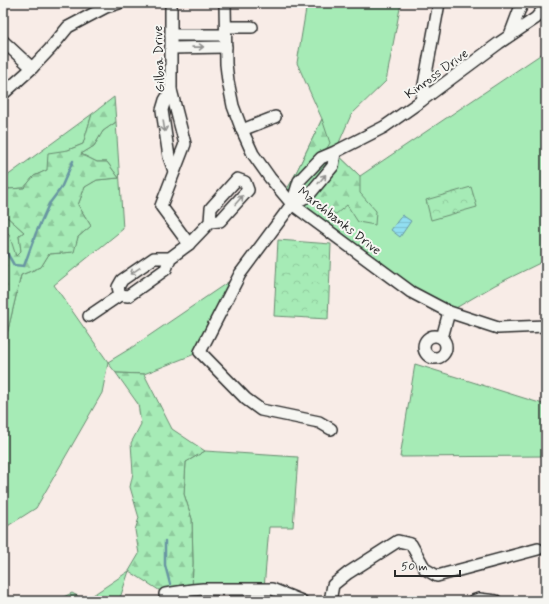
<svg xmlns="http://www.w3.org/2000/svg" width="549" height="604" font-family="Mynerve,sans-serif">
<defs>
<pattern id="forest-firs" width="22" height="20" patternUnits="userSpaceOnUse"><rect width="22" height="20" fill="#a6ebb6"/><path d="M5 1l3.5 6h-7zM16 11l3.5 6h-7z" fill="#8fca9d"/></pattern>
<pattern id="park-crowns" width="20" height="18" patternUnits="userSpaceOnUse"><rect width="20" height="18" fill="#a6ebb6"/><path d="M2 6a3 3 0 1 1 6 0M12 15a3 3 0 1 1 6 0" fill="none" stroke="#8fca9d"/></pattern>
<pattern id="water-rules" width="6" height="5" patternUnits="userSpaceOnUse"><rect width="6" height="5" fill="#91def1"/><path d="M0 2.5h6" fill="none" stroke="#7dbfcf"/></pattern>
</defs>
<rect width="100%" height="100%" fill="#f8ece7"/>
<filter id="ink" filterUnits="userSpaceOnUse"><feTurbulence type="fractalNoise" baseFrequency=".025" numOctaves="2"/><feDisplacementMap in="SourceGraphic" scale="8" xChannelSelector="R" yChannelSelector="G"/><feConvolveMatrix kernelMatrix="1 2 1 2 8 2 1 2 1" color-interpolation-filters="sRGB"/></filter>
<g filter="url(#ink)">
<g fill="#a6ebb6" stroke="#688b70">
<path d="M307,3H401L386,81L351,115L335,152L360,176L546,51V260L495,285L449,312L411,292L284,194L293,179L322,119L297,63Z"/>
<path d="M92,114L83,144L68,150L47,170L34,176L24,188L8,189L3,188V179Z"/>
<path d="M116,122L123,229L54,285L108,362L131,348L240,274L200,352L144,374L116,373L108,363L102,393L36,508L3,529V361L7,334L21,275L41,267L49,254L73,252L78,237L91,226L78,205L85,187L97,180L119,178L107,162H97L81,154L94,146L103,131Z"/>
<path d="M3,215H5L24,232L19,236L21,251L15,257L9,234L3,230Z"/>
<path d="M415,364L546,405V456L400,457Z"/>
<path d="M205,451L298,457L293,527H269L264,589L192,590L193,563L192,519L184,494L186,462Z"/>
<path d="M129,571L119,601H55L72,593L83,599L93,595Z"/>
</g>
<g fill="url(#forest-firs)" stroke="#688b70">
<path d="M114,97L116,122L103,131L94,146L81,154L97,162H107L119,178L97,180L85,187L78,205L91,226L78,237L74,252L49,254L41,267L21,275L7,334L3,361V230L9,234L16,256L21,251L19,236L24,232L5,215H3V188L8,189L24,188L34,176L47,170L48,153L68,150L83,144L92,114Z"/>
<path d="M322,119L330,143L321,158L299,181L293,179Z"/>
<path d="M335,152L360,176V193L376,211L375,225L358,222L347,205L336,214L317,206L308,196Z"/>
<path d="M116,373L144,374L172,429L205,451L186,462L184,494L192,519L193,563L192,590L165,594L129,571L139,554L135,530L139,518L130,487L133,473L131,443L141,424L138,404Z"/>
</g>
<g fill="url(#park-crowns)" stroke="#688b70">
<path d="M471,187L477,207L431,220L426,200Z"/>
<path d="M278,240L331,244L328,319L274,316Z"/>
</g>
<path fill="url(#water-rules)" stroke="#6896a2" d="M402,215L411,221L400,237L391,230Z"/>
<g fill="none" stroke-linecap="round" stroke-linejoin="round">
<g stroke="#6896a2" stroke-width="2.5">
<path d="M3,255L7,253L14,265L24,266L36,233L49,204L61,188L73,161"/>
<path d="M165,541V565L170,584"/>
</g>
<defs>
<g id="minor">
<path d="M171,3V90L185,144L161,206L189,244"/>
<path d="M225,3L226,64L228,81L233,106L242,130L253,154L270,178L292,204L411,292L449,312L498,328L546,326"/>
<path d="M226,27H252"/>
<path d="M171,35H225"/>
<path d="M510,35L519,11L523,3"/>
<path d="M3,41L32,68"/>
<path d="M171,48L226,47"/>
<path d="M171,90L165,100L162,110L169,157L174,171"/>
<path d="M3,94L32,68L50,49L68,27L106,7L119,3"/>
<path d="M421,101L439,3"/>
<path d="M242,130L275,117"/>
<path d="M335,152L333,166L308,196L292,204L299,181L321,158L335,152L384,127L421,101L499,43L536,18L546,6"/>
<path d="M292,204L240,274L200,352L246,399L261,410L319,422L331,429"/>
<path d="M170,258H154L122,280L118,287L120,295L128,296L166,269L170,258L189,244L210,222L211,208L237,179L245,182L248,190L220,221L210,222"/>
<path d="M89,316L120,295"/>
<circle cx="435" cy="347" r="11"/>
<path d="M442,338L449,312"/>
<path d="M166,601L165,594L192,590L203,589H272L302,601"/>
<path d="M330,601L333,585L348,573L398,541L411,544L425,569L437,576L538,549"/>
<path d="M473,601L479,599L496,601"/>
</g>
</defs>
<use href="#minor" stroke="#2b2b2b" stroke-width="14"/>
<use href="#minor" stroke="#f6f6f2" stroke-width="11"/>
</g>
<defs><path id="oneway-shaft" d="M-6 0H5M1.5-3L5.5 0L1.5 3" fill="none" stroke-width="1.6" stroke-linecap="round" stroke-linejoin="round"/></defs>
<g stroke="#90908e">
<use href="#oneway-shaft" transform="translate(198 47) rotate(-1)"/>
<use href="#oneway-shaft" transform="translate(164 126) rotate(81)"/>
<use href="#oneway-shaft" transform="translate(322 179) rotate(-50)"/>
<use href="#oneway-shaft" transform="translate(239 200) rotate(-49)"/>
<use href="#oneway-shaft" transform="translate(135 271) rotate(146)"/>
</g>
</g>
<g text-anchor="middle" stroke-width="4" stroke-linejoin="round" paint-order="stroke">
<g font-size="13" fill="#2b2b2b" stroke="#f6f6f2">
<text transform="translate(158 59) rotate(-92)" y="5">Gilboa Drive</text>
<text transform="translate(436 73) rotate(-36)" y="5">Kinross Drive</text>
<text transform="translate(340 220) rotate(38)" y="5">Marchbanks Drive</text>
</g>
</g>
<rect width="549" height="604" fill="none" stroke="#f6f6f2" stroke-width="16"/>
<rect x="8" y="8" width="533" height="588" fill="none" stroke="#2b2b2b" stroke-width="1.5" filter="url(#ink)"/>
<path d="M395 570v6h65v-6" fill="none" stroke="#2b2b2b" stroke-width="2"/>
<text x="401" y="570" font-size="12" fill="#2b2b2b" stroke="#f6f6f2" stroke-width="3" paint-order="stroke">50 m</text>
</svg>
